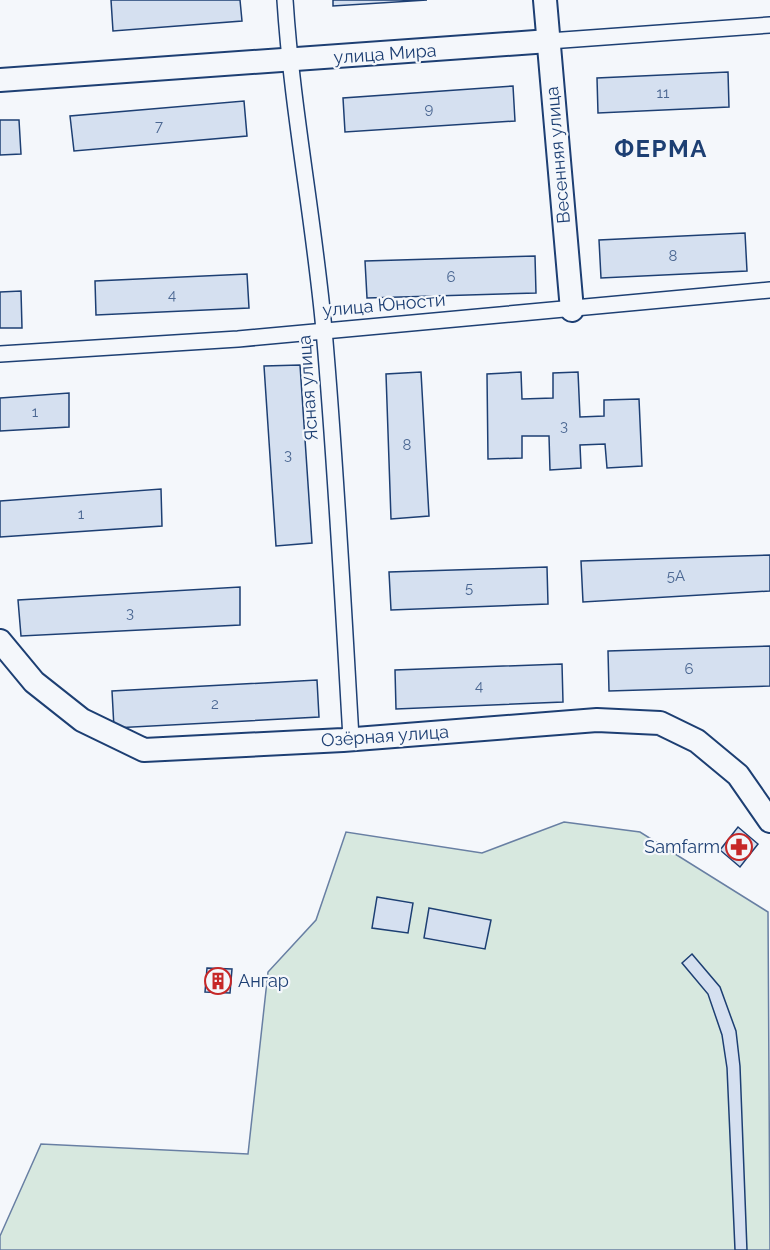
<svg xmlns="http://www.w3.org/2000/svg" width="770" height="1250" font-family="Raleway,sans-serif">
<rect width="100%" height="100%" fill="#f4f7fb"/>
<path fill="#d7e8df" stroke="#687fa3" stroke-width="1.5" d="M564,822L640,832L768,912L770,1250H0V1236L41,1144L248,1154L268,972L316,920L346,832L482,853Z"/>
<g fill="#d5e0f0" stroke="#1d3f73" stroke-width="1.5">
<path d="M111,0H240L242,21L113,31Z"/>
<path d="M333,0H427L333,6Z"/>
<path d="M728,72L729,107L598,113L597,78Z"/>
<path d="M513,86L515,121L345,132L343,98Z"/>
<path d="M244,101L247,136L74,151L70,116Z"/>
<path d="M0,120H19L21,154L0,155Z"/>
<path d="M745,233L747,271L601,278L599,240Z"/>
<path d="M535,256L536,293L367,298L365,261Z"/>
<path d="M247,274L249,308L96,315L95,281Z"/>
<path d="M21,291L22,328H0V292Z"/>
<path d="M300,365L312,543L276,546L264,366Z"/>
<path d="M421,372L429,516L391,519L386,374Z"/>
<path d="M521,372L522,399L553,398V373L578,372L580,417L604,416V400L639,399L642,466L607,468L605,444L580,445L581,468L550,470L549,436H522V458L488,459L487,374Z"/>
<path d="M69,393V427L0,431V398Z"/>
<path d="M161,489L162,526L0,537V501Z"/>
<path d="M770,555V591L583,602L581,561Z"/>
<path d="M547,567L548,604L391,610L389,572Z"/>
<path d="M240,587V625L21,636L18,600Z"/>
<path d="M770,646V686L609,691L608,651Z"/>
<path d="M562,664L563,702L396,709L395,670Z"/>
<path d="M317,680L319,717L114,728L112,691Z"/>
<path d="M738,827L758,844L740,867L720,850Z"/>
<path d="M377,897L413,903L408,933L372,928Z"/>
<path d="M429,908L491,920L485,949L424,938Z"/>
<path d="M692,954L720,987L736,1031L740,1066L747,1250H735L727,1068L722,1035L708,994L682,963Z"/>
<path d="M207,968L232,969L230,993L205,992Z"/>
</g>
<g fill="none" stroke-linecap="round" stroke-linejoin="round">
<defs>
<g id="street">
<path d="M285,0C292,110 314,219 324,330C336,466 343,602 351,738"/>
<path d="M549,41L770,25"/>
<path d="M0,354L238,339L770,290"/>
</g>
<g id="secondary">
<path d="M545,0L572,310"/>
<path d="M0,80L549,41"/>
<path d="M0,641L34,682L82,720L144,750L343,740L597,720L660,723L697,741L738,775L770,821"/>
</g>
</defs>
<use href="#street" stroke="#1d3f73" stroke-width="18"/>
<use href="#secondary" stroke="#1d3f73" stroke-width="26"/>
<use href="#street" stroke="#f4f7fb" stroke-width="15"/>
<use href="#secondary" stroke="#f4f7fb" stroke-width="22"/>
</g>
<defs>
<symbol id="pharmacy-ring" viewBox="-11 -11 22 22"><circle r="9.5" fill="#f4f7fb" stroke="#c62828" stroke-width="1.5"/><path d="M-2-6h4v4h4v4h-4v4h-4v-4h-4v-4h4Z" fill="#c62828"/></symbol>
<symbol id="building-ring" viewBox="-11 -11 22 22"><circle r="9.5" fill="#f4f7fb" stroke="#c62828" stroke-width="1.5"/><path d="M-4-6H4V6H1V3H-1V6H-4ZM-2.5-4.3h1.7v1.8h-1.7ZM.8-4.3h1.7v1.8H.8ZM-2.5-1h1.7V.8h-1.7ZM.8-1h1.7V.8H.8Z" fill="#c62828"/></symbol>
</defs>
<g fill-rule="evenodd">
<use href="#pharmacy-ring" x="724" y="832" width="30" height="30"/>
<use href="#building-ring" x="203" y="966" width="30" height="30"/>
</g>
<g text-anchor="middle" stroke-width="4.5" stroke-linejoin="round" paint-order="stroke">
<g font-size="15" fill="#4b6792">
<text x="663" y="98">11</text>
<text x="429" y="114">9</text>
<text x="159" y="131">7</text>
<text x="673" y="261">8</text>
<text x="451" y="282">6</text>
<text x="172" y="300">4</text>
<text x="35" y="417">1</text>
<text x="564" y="431">3</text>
<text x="407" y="450">8</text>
<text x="288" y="460">3</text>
<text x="81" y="519">1</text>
<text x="676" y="581">5А</text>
<text x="469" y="593">5</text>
<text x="130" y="618">3</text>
<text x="689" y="674">6</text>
<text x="479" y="691">4</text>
<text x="215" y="709">2</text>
</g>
<g font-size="18" fill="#1d3f73" stroke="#f4f7fb">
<text transform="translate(385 54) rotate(-4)" y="6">улица Мира</text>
<text transform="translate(558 155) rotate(-95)" y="6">Весенняя улица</text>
<text transform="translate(384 305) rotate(-5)" y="6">улица Юности</text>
<text transform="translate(308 388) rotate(-94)" y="6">Ясная улица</text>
<text transform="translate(385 736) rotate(-4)" y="6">Озёрная улица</text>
</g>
<g font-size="18" fill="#1d3f73" stroke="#f4f7fb" text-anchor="end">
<text x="720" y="853">Samfarm</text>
<text x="238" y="987" text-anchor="start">Ангар</text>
</g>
<g font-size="24" font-weight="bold" letter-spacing="1.5" fill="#1d3f73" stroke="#f4f7fb">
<text x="661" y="157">ФЕРМА</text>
</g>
</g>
</svg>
